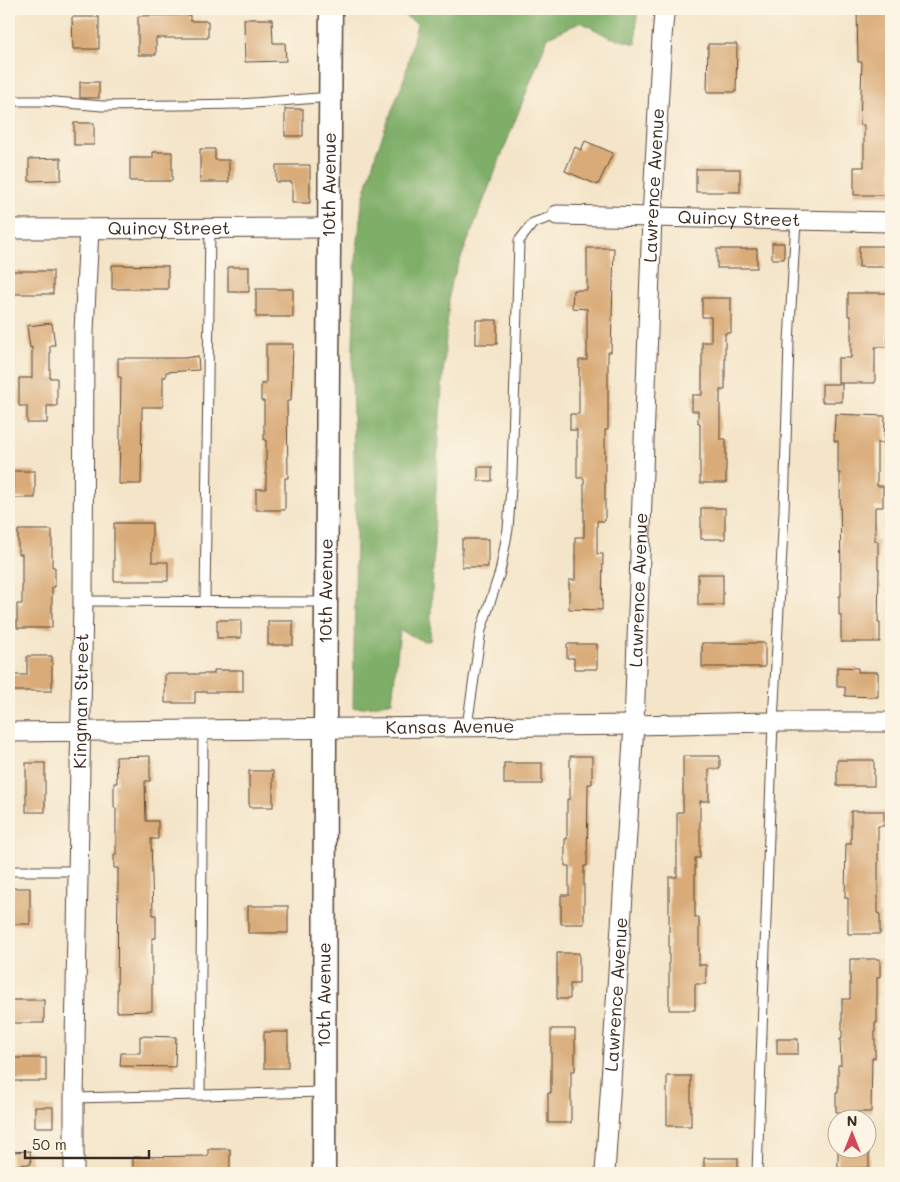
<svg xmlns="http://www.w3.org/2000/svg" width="900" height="1182" font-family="Mali,sans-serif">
<rect width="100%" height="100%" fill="#fcf5e5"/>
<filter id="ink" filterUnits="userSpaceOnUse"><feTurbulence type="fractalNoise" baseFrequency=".02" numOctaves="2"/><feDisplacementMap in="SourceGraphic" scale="10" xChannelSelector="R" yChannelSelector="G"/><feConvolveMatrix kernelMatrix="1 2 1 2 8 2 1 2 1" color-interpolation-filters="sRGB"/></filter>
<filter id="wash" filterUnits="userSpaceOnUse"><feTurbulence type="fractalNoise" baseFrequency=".0096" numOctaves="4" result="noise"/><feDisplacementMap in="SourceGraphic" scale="20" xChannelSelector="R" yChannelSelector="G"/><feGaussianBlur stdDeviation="1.12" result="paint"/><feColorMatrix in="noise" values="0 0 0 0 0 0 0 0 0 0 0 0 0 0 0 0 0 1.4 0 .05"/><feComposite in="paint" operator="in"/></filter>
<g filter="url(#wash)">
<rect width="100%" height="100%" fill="#f4e5c9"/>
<path fill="#7eae68" stroke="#5c6c43" d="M393,9H637L636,44L609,37L581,22L548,37L450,286L438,440L430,641H423L400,630L392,702L373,706L353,708L356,534L352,375L356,260L362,203L376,153L405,76L417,23Z"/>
<g id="blocks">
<g fill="#d9ab78">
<path d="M857,9H891V195H854V167H864V125H860L862,62H858Z"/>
<path d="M190,15V21H208V38H156V55H138V16Z"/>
<path d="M72,17H99V49H73Z"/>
<path d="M244,19H272L273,43H285L286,61L245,62Z"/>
<path d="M708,44H737L736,92H707Z"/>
<rect x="80" y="82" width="19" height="16"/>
<rect x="285" y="109" width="18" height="27"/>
<rect x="74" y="123" width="20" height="22"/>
<path d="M585,141L613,153L598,185L565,171L575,147L581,150Z"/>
<path d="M200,149H215V160H229V182H200Z"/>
<path d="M153,152H172V181H130V158H153Z"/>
<path d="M61,158V180L29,181V159Z"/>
<path d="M276,165H310V203H292V182H276Z"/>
<rect x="696" y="169" width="44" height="23"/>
<rect x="772" y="243" width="12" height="16"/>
<rect x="859" y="246" width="32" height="21"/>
<path d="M587,248H614L611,352H608V430H605V521H597V554H603L602,610L569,609V580H575V537H584V478H577V430H570V414H579V360H587V309L572,308L573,290H587Z"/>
<rect x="717" y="249" width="40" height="19"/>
<path d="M112,265L168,266V289H112Z"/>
<rect x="228" y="267" width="21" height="25"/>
<rect x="9" y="271" width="44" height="23"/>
<rect x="256" y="289" width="37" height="28"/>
<path d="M848,293H887L888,347H875V383H838V358H851V316H848Z"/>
<path d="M702,298H731V333H725V390H720V439H726V483H700V423H698V411H692V395H702V342H711V317H702Z"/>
<rect x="476" y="320" width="21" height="24"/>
<path d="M52,323L55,345H50V378H57V406H47V423H27V406H19V378H32V347L30,348L27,326Z"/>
<path d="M266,344H293L291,401H287L288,478H285V510H256V489H266V440H264V401H261V384H266Z"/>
<path d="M198,356L199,370L166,372V377H163V407H142L141,484H119L121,377H118V358H184Z"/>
<rect x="822" y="384" width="20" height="18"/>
<path d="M835,414L885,416L884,443H877V486H883V507H875V541H878V569H879L878,623H880V642H841V615H839V596H841L840,473H838V441H834Z"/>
<rect x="478" y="467" width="14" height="14"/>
<rect x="13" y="471" width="22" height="27"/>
<rect x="701" y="508" width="24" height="31"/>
<path d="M114,523H152V562H168V581H114Z"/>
<path d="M18,530H52V567H55V587H52V628H17V604H22V554H18Z"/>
<rect x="462" y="539" width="26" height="28"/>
<rect x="698" y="574" width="25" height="31"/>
<rect x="217" y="620" width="24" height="18"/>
<rect x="268" y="621" width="25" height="24"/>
<rect x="702" y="643" width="63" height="24"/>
<path d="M567,644H597V669H574V658H567Z"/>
<path d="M27,656H52V691H12V675H27Z"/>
<path d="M837,667L858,668V672H878V697L845,696V687H837Z"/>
<path d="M214,670H243V692H195V703H165V674H214Z"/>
<path d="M150,756V781H145L146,821H158V839H151L153,915H156V938H152V1011L117,1012L118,868H114V855H116V808H114V783H117L116,757Z"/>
<path d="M570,756H592V784H588L587,866H584V924H561V895H569V866H565V839H567V799H570Z"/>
<path d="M683,756H720V769H709V801H700V858H695V917H699V965H706V984H695V1010H669V877H677V812H683Z"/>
<rect x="837" y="760" width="37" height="26"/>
<rect x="26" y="763" width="19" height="49"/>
<rect x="504" y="763" width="38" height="21"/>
<rect x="249" y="771" width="24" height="36"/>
<path d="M851,811H884V826H878V914H880V934H848V898H845L846,844H851Z"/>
<rect x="9" y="888" width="21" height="36"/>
<rect x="248" y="906" width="40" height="27"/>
<path d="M557,953H579V984H570V999H557Z"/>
<path d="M850,959H880V977H877V1023H875V1058H872L871,1112H836V1092H838V1065H841L840,1039H842V999H850Z"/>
<rect x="9" y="1000" width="35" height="23"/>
<path d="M551,1029H575V1071H571V1123H548V1093H551Z"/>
<rect x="264" y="1032" width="24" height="36"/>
<path d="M140,1036L176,1037L175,1067L120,1066L121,1053H140Z"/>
<rect x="777" y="1039" width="21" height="15"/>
<rect x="9" y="1058" width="37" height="23"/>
<rect x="667" y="1076" width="24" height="50"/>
<rect x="35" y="1107" width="18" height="20"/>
<path d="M208,1149H230V1173H133V1157L208,1156Z"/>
<rect x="838" y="1150" width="31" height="18"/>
<path d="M30,1151L31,1164L12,1165L11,1152Z"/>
<rect x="704" y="1158" width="34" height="15"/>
</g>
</g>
</g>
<g filter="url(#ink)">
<use href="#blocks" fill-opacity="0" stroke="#574638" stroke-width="1"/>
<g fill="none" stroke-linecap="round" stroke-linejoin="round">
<defs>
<g id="service">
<path d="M9,101H44L102,106L178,105L241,104L331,97"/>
<path d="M83,601L325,602"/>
<path d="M205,601L210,229"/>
<path d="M467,726L481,630L500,572L508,529L512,474L519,241L533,223L557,215"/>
<path d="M9,871H78"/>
<path d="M200,1095L203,729"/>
<path d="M74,1098L324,1092"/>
<path d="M757,1173L773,722L784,511L789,342L796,220"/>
</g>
<g id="minor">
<path id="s1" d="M557,215L891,222"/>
<path id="s2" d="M9,229L330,228"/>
<path id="s3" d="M9,732L634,725L773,722H891"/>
<path id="s4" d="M74,1173V1098L83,601L84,331L89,229"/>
<path id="s5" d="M605,1173L634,725L652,217L662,38L664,14L667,9"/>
</g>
<g id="tertiary">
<path id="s6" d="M324,1173L325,728L331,9"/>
</g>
</defs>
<use href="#service" stroke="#574638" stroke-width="11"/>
<use href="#minor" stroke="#574638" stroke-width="21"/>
<use href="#tertiary" stroke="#574638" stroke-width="25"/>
<use href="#service" stroke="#fff" stroke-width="9"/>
<use href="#minor" stroke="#fff" stroke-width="19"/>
<use href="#tertiary" stroke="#fff" stroke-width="22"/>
</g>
</g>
<g text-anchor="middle" stroke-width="4" stroke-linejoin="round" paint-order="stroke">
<g font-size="18" fill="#3b2a1e" stroke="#fcf5e5">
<text dy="6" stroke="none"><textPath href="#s6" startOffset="988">10th Avenue</textPath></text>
<text dy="6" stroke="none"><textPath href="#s5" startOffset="989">Lawrence Avenue</textPath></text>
<text dy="6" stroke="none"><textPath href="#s1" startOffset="182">Quincy Street</textPath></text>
<text dy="6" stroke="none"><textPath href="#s2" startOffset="160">Quincy Street</textPath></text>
<text dy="6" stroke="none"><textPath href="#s6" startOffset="582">10th Avenue</textPath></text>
<text dy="6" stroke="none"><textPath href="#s5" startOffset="584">Lawrence Avenue</textPath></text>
<text dy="6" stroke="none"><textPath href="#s4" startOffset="472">Kingman Street</textPath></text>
<text dy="6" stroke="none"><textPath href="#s3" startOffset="441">Kansas Avenue</textPath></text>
<text dy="6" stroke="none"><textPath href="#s5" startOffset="179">Lawrence Avenue</textPath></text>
<text dy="6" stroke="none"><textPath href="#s6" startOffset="178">10th Avenue</textPath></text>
</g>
</g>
<rect width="900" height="1182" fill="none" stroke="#fcf5e5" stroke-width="30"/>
<g transform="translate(852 1134)"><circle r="24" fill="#fcf5e5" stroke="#afa495"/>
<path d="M0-4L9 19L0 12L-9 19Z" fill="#d1495b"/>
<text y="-8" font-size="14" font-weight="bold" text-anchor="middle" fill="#3b2a1e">N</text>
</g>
<path d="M25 1150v8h124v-8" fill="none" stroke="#3b2a1e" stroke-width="2.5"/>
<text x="32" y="1150" font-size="15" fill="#3b2a1e" stroke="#fcf5e5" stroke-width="4" paint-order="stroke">50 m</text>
</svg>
